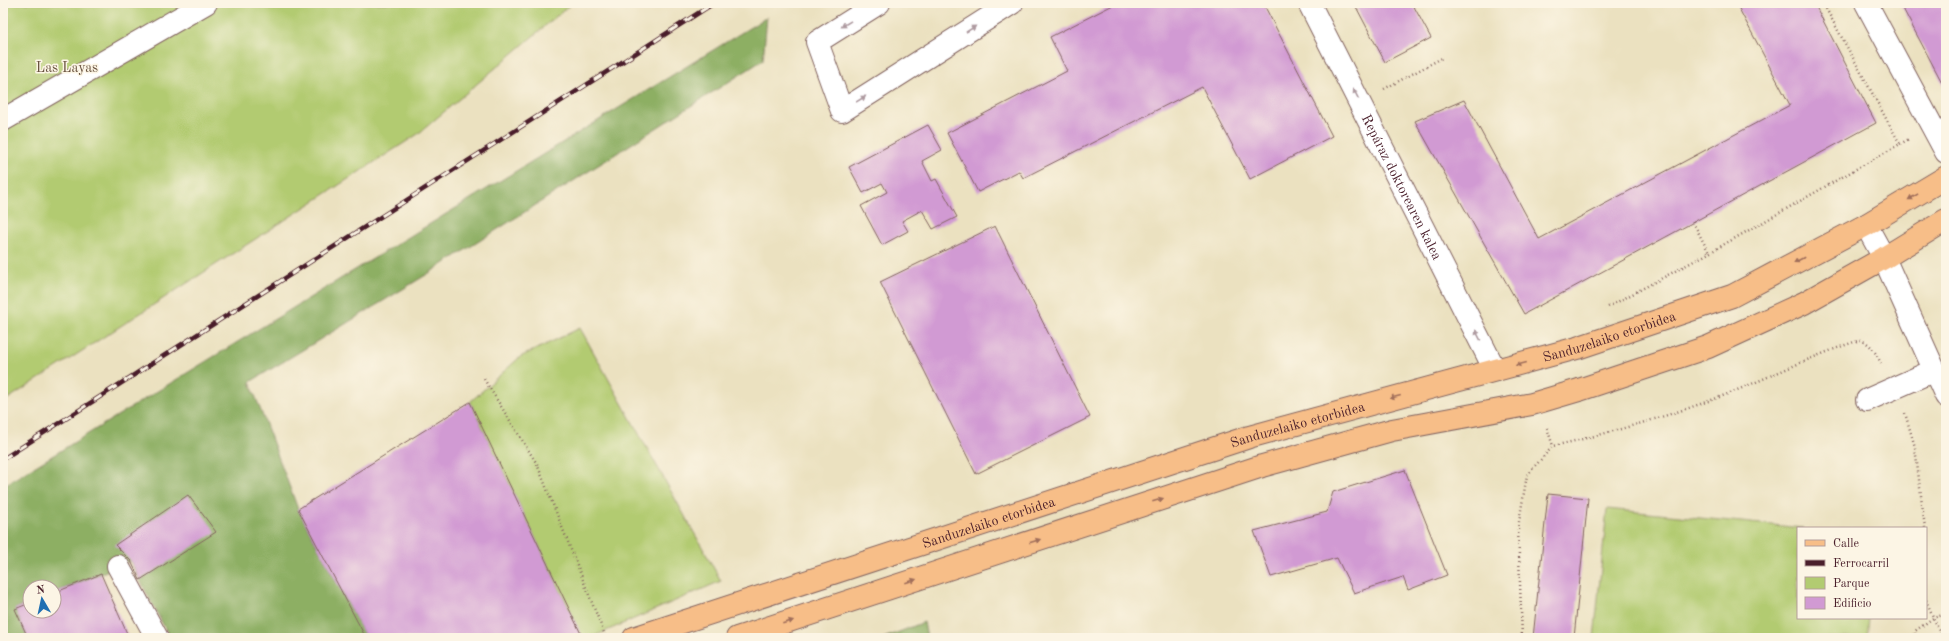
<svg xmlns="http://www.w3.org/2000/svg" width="1949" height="641" font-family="'Old Standard TT',serif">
<rect width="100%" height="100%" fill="#fcf5e5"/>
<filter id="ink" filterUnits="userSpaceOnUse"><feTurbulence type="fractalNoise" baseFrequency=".025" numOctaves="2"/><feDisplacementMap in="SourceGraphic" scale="8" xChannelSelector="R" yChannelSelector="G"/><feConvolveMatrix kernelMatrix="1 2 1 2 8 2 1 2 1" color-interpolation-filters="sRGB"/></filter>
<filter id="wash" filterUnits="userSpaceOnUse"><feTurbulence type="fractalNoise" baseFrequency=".012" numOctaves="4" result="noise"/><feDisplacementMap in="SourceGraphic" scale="16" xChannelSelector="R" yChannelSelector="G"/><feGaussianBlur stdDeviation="0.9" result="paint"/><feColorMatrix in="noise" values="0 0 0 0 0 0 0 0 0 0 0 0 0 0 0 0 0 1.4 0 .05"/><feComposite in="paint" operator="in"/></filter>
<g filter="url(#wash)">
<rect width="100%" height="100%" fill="#ebe1c0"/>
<g fill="#b2cb71" stroke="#7e754e">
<path d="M3,3H572L418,134L3,402Z"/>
<path d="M580,328L721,581L590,638H583L470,402L520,357Z"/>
<path d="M1607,509L1803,528H1798V618H1869L1867,638H1594Z"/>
</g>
<g fill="#8daf63" stroke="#6c6747">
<path d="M767,17L763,60L426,275L250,382L298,509L366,638H170L130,561L54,593V587H30V603L15,609L28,638H3V486Z"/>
<path d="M924,622L927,638H884Z"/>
</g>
<g id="blocks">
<g fill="#d19ad3">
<path d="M1117,3H1263L1332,136L1250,179L1202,87L1023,178L1019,171L978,192L947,133L1067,71L1050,37Z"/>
<path d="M1354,3H1412L1431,38L1385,62Z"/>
<path d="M1736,3H1814L1876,123L1524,314L1415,121L1464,100L1539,239L1790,105Z"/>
<path d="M1900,3H1946V90Z"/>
<path d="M928,125L942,150L922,161L932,181L936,179L957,217L933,229L922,210L902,221L908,231L882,245L861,206L887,192L882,183L863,193L849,167Z"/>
<path d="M995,226L1090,417L976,474L880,282Z"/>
<path d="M470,402L583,638H366L298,509Z"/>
<path d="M1405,470L1447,575L1408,590L1403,577L1354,593L1337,558L1271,577L1254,531L1327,512L1333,492Z"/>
<path d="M1548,494L1588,498L1574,638H1533Z"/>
<path d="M188,495L216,532L140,580L131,561L115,545Z"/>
<path d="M101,574L129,638H28L15,609L30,603V611H54V593Z"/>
</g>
</g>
</g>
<g filter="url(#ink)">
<use href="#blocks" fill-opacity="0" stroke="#82635f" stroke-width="1"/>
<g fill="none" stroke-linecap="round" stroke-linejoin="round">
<defs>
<g id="minor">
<path d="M879,3L817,42L842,111L1012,3"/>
<path id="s1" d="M1309,3L1495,370"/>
<path d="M1866,3L1946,152"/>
<path d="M3,120L206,3"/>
<path d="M1866,225L1884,258L1946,396"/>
<path d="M1867,400L1935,370"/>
<path d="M118,566L157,638"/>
</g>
<g id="major">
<path id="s2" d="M634,638L1249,437L1577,348L1732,296L1866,225L1946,177"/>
<path d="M737,638L1262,466L1392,430L1532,404L1579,390L1708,347L1804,303L1884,258L1946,220"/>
</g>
</defs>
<use href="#minor" stroke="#82635f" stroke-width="24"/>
<use href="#major" stroke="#82635f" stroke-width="24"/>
<g stroke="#82635f" stroke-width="2.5" stroke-dasharray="1 3" stroke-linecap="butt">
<path d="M1384,89L1442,58"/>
<path d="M1900,144L1909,139"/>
<path d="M1693,222L1709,253L1900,144L1823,3"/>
<path d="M1608,307L1709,253"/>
<path d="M484,379L537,464L606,638"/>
<path d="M1905,413L1915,447L1925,528"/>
<path d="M1547,428L1553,446C1611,433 1669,416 1725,395C1770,377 1814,355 1860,340C1871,343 1876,354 1881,363"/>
<path d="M1926,600L1942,638"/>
<path d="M1522,638L1518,528L1527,475L1553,446"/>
<path d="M1915,638V631L1933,618L1946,614"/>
</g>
<use href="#minor" stroke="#fff" stroke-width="22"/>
<use href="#major" stroke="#f7be88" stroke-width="22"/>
<defs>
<path id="rail" d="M3,459L714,3"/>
</defs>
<use href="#rail" stroke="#4a1f2b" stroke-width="4.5"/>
<use href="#rail" stroke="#fcf5e5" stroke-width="3" stroke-dasharray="9" stroke-linecap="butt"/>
</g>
<defs><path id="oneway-solid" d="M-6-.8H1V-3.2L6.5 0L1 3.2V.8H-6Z"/></defs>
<g fill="#ae9aa0">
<use href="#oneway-solid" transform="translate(846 24) rotate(148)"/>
<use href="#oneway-solid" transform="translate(971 29) rotate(-32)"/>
<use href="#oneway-solid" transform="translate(1356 94) rotate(-117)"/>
<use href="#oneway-solid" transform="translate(861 99) rotate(-32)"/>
<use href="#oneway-solid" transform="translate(1478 335) rotate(-117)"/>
</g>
<g fill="#a06e5a">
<use href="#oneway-solid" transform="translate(1913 197) rotate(149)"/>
<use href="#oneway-solid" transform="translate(1799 260) rotate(152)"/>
<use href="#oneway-solid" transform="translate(1521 364) rotate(166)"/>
<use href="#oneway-solid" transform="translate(1395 397) rotate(165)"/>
<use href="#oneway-solid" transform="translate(1158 500) rotate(-18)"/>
<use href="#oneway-solid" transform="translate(1035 541) rotate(-18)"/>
<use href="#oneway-solid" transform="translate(911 581) rotate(-18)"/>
<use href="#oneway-solid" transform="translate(788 622) rotate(-18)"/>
</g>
</g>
<g text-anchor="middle" stroke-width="3" stroke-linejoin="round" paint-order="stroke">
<g font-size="14" fill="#695340" stroke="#fcf5e5">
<text x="67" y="72">Las Layas</text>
</g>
<g font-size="14" fill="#4a1f2b" stroke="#fcf5e5">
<text dy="5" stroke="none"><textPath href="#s1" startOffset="206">Repáraz doktorearen kalea</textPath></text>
<text dy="5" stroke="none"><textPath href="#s2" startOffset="1021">Sanduzelaiko etorbidea</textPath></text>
<text dy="5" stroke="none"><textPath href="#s2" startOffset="697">Sanduzelaiko etorbidea</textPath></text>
<text dy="5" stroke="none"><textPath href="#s2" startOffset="373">Sanduzelaiko etorbidea</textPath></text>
</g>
</g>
<rect width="1949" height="641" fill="none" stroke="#fcf5e5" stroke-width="16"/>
<rect x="1797" y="527" width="130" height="92" fill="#fcf5e5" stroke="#b59f9b"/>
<rect x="1805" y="540" width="20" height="6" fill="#f7be88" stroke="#b59f9b"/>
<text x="1833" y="547" font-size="12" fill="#4a1f2b">Calle</text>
<rect x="1805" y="560" width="20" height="6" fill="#4a1f2b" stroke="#b59f9b"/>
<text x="1833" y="567" font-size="12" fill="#4a1f2b">Ferrocarril</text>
<rect x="1805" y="577" width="20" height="12" fill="#b2cb71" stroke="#b59f9b"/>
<text x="1833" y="587" font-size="12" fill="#4a1f2b">Parque</text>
<rect x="1805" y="597" width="20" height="12" fill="#d19ad3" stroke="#b59f9b"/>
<text x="1833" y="607" font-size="12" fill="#4a1f2b">Edificio</text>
<g transform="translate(42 599) rotate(351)"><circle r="19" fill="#fcf5e5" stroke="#b59f9b"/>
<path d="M0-3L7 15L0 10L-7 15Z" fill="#1f6fb2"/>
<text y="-6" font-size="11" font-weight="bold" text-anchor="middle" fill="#4a1f2b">N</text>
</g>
</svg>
